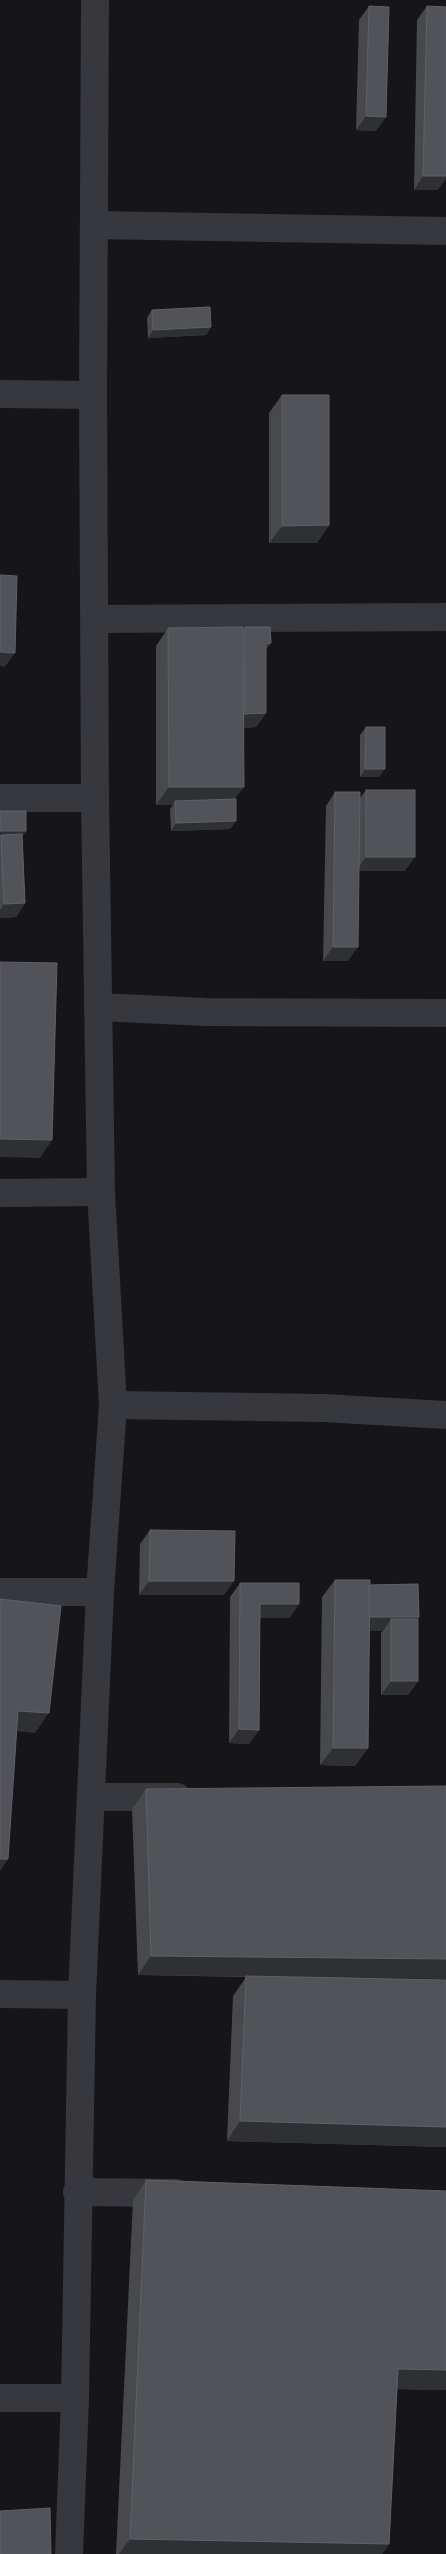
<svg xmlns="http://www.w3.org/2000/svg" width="446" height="2554" font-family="Poppins,sans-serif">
<rect width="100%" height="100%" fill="#161618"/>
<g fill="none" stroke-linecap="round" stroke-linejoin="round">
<g stroke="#37383d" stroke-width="28">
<path d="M94,225L446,231"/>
<path d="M0,394L93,395"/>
<path d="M96,619L446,617"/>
<path d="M0,798H95"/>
<path d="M98,1007L206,1012L446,1013"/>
<path d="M0,1193L101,1192"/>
<path d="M113,1405L323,1408L446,1415"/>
<path d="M0,1592H100"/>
<path d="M91,1797H177"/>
<path d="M0,1994L82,1995"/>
<path d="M77,2192L176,2193"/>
<path d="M0,2398H75"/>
<path d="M69,2554L75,2398L82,1995L100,1592L113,1405L101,1192L95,798L93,395L95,0"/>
</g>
</g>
<g fill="#47494d">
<path d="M369,6L376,131L356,130L359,20Z"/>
<path d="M427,6L438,190H414L417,20Z"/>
<path d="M152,310L211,327L206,335L148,338L147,318Z"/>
<path d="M282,395L329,525L317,543H269V413Z"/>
<path d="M245,627L271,643L266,650V713L256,727L243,728L235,799L236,821L230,829L171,831L170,809L173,805H156V646L168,628L243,630Z"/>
<path d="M366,727L379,777H360V735Z"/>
<path d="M366,790L405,871H359L348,961H323L326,806L335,792L360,798Z"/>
<path d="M0,811L26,831L22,837L25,903L16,917L0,918Z"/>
<path d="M150,1530L224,1595H139L140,1544Z"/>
<path d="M335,1580L369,1585L419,1617L417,1619L418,1681L408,1695H381V1633L383,1631H369L368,1748L355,1766L320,1765L322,1597Z"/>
<path d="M240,1583L299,1604L289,1618H260L259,1730L249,1744L229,1743L230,1597Z"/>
<path d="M146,1789L352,1978L446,1980V2147L227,2141L233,1996L246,1977L138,1975L132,1809Z"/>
<path d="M146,2180L446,2191V2390L397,2389L389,2544L382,2554H116L133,2200Z"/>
</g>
<g fill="#2f3033">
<path d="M366,116L386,117L376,131L356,130Z"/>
<path d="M423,176H446V179L438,190H414Z"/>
<path d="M211,327L206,335L148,338L153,330Z"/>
<path d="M329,525L317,543H269L282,526Z"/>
<path d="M271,643L261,657L266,644Z"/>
<path d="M0,652L15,653L5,667L0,666Z"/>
<path d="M266,713L256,727L235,728L245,714Z"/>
<path d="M365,769H385L379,777H360Z"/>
<path d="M169,787H244L231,804L175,801L173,805H156Z"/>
<path d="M236,821L230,829L171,831L176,823Z"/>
<path d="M0,831H26L21,839L1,835L0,836Z"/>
<path d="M366,857H415L405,871H356Z"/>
<path d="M25,903L16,917L0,918V910L4,904Z"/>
<path d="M333,947H358L348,961H323Z"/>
<path d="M0,1139L52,1140L40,1158L0,1157Z"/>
<path d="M149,1581H234L224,1595H139Z"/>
<path d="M260,1604H299L289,1618H250Z"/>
<path d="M367,1617H419L409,1631L391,1619L383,1631H357Z"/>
<path d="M391,1681H418L408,1695H381Z"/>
<path d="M18,1711L49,1713L35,1733L4,1730Z"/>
<path d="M239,1729L259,1730L249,1744L229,1743Z"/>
<path d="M333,1748H368L355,1766L320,1765Z"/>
<path d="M0,1859H8L0,1871Z"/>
<path d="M151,1956L446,1959V1979L138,1975Z"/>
<path d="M240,2121L446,2127V2147L227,2141Z"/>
<path d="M398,2369L446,2370V2390L384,2389Z"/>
<path d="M130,2539L389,2544L382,2554H119Z"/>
</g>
<g fill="#525359" stroke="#5f6168">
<path d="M369,6L389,7L386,117L366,116Z"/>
<path d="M427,6L446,7V176H423Z"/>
<path d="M210,307L211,327L153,330L152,310Z"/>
<path d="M282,395H329V525L282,526Z"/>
<path d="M0,575L17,576L15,653L0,652Z"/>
<path d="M243,627L244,787H169L168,628Z"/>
<path d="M245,627H270L271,643L266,644V713L245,714Z"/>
<path d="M366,727H385V769H365Z"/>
<rect x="366" y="790" width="49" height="67"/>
<path d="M335,792H360L358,947H333Z"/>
<path d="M236,799V821L176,823L175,801Z"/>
<rect x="0" y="811" width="26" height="20"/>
<path d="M22,834L25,903L4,904L1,835Z"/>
<path d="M0,962L57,963L52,1140L0,1139Z"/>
<path d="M150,1530L235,1531L234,1581H149Z"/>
<path d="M335,1580H370L368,1748H333Z"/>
<path d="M240,1583H299V1604H260L259,1730L239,1729Z"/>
<path d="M418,1584L419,1617H369V1585Z"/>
<path d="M0,1599L61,1606L49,1713L18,1711L8,1859H0Z"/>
<rect x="391" y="1619" width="27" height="62"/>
<path d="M446,1786V1959L151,1956L146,1789Z"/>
<path d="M246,1976L446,1980V2127L240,2121Z"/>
<path d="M146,2180L446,2191V2370L398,2369L389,2544L130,2539Z"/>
<path d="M50,2508L51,2554H0V2511Z"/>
</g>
</svg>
